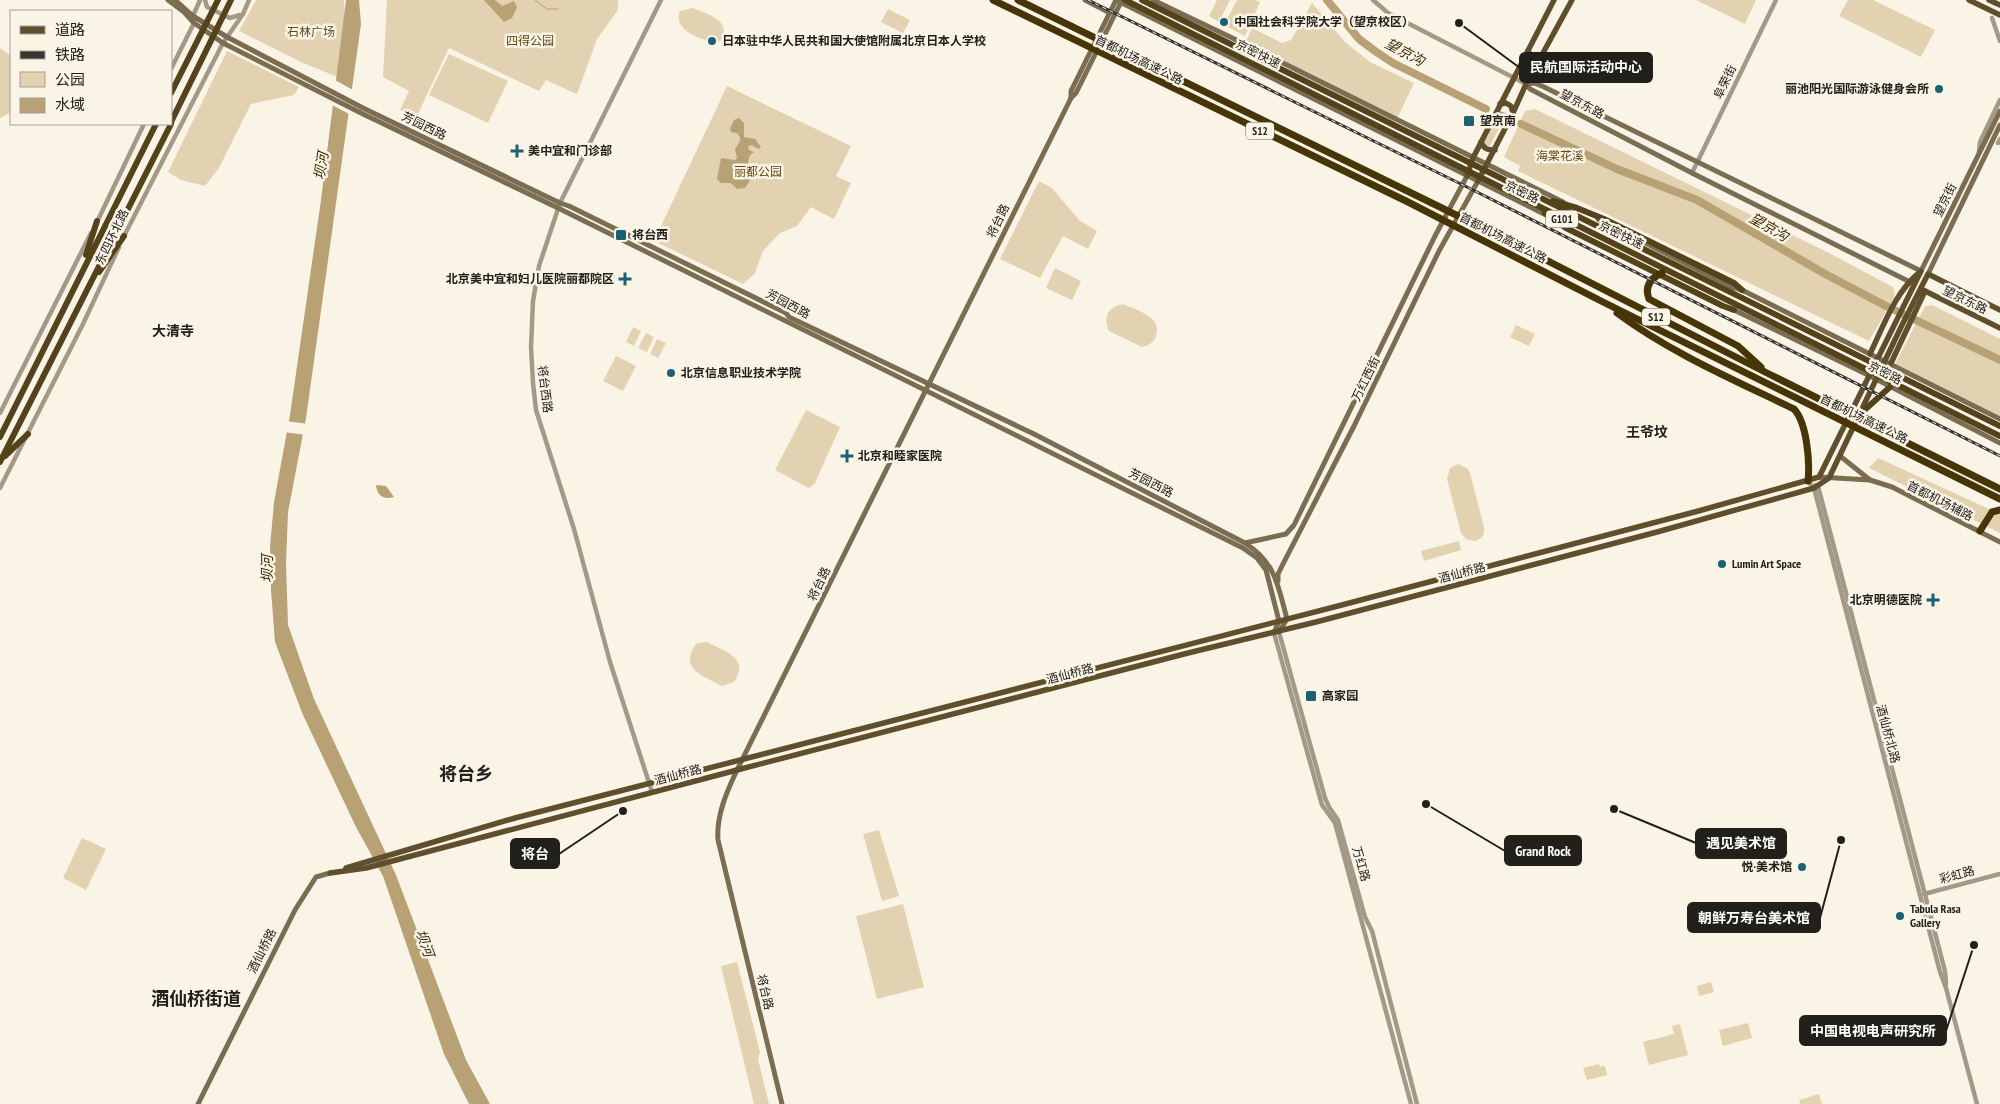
<svg xmlns="http://www.w3.org/2000/svg" width="2000" height="1104" font-family="'PT Sans Narrow','Noto Sans SC',sans-serif">
<rect width="100%" height="100%" fill="#faf4e7"/>
<g fill="#e3d2b1">
<path d="M256,0H344L345,25L340,78L303,63L239,31Z"/>
<path d="M387,0H618V10L597,39L577,94L546,80L539,91L449,48L416,118L400,110L409,91L383,77Z"/>
<path d="M1217,0H1230L1219,22L1209,16Z"/>
<path d="M1237,0H1255L1260,2L1245,36L1224,25Z"/>
<path d="M1696,0H1756L1745,24Z"/>
<path d="M1848,0H1873L1935,30L1921,57L1839,16Z"/>
<path d="M1312,3L1345,42L1370,62L1414,83L1395,123L1244,46L1252,28L1282,43L1291,40Z"/>
<path d="M693,8C707,14 734,21 720,41C706,44 671,30 680,11Z"/>
<path d="M888,9L910,20L903,33L881,22Z"/>
<path d="M0,48L11,56V112L0,118Z"/>
<path d="M227,51L299,87L294,95L251,104L219,168L205,186L181,180L168,172Z"/>
<path d="M449,54L508,81L488,123L429,95Z"/>
<path d="M727,86L851,146L836,176L851,183L834,219L811,207L797,226L780,233L763,251L755,273L743,284L654,241Z"/>
<path d="M1535,109L1829,253L1893,287L1895,296L1869,341L1518,171L1520,166L1504,157L1525,111Z"/>
<path d="M1496,120L1502,123L1490,146L1486,147L1484,143Z"/>
<path d="M1039,181L1052,188L1079,220L1097,231L1088,249L1063,236L1040,278L1000,259Z"/>
<path d="M1055,268L1081,281L1072,300L1046,288Z"/>
<path d="M1123,304C1136,310 1163,317 1156,336C1154,343 1148,345 1142,347L1109,331C1103,316 1108,307 1123,304Z"/>
<path d="M1932,305L2000,339V422L1895,369L1894,366L1925,306Z"/>
<path d="M1516,325L1535,334L1529,346L1510,337Z"/>
<path d="M633,327L641,331L634,346L626,342Z"/>
<path d="M646,333L654,337L647,352L638,348Z"/>
<path d="M657,339L666,343L658,358L650,354Z"/>
<path d="M616,356L636,366L623,391L603,381Z"/>
<path d="M806,410L840,427L815,483L809,488L775,470Z"/>
<path d="M1878,458L2000,514V533L1869,468Z"/>
<path d="M1458,464L1467,468L1470,473L1484,527C1485,535 1482,539 1475,541L1466,539L1461,533L1447,479L1450,468Z"/>
<path d="M1459,541L1461,550L1424,561L1421,551Z"/>
<path d="M707,642C724,651 751,658 734,682L722,686C703,676 677,668 697,643Z"/>
<path d="M879,830L899,896L882,901L863,834Z"/>
<path d="M82,838L106,849L86,890L63,878Z"/>
<path d="M903,904L924,987L877,999L856,916Z"/>
<path d="M737,962L760,1052L758,1059L769,1104H754L721,966Z"/>
<path d="M1711,982L1714,992L1699,996L1697,986Z"/>
<path d="M1748,1023L1752,1038L1723,1046L1719,1030Z"/>
<path d="M1680,1024L1688,1055L1649,1065L1643,1042L1674,1034L1672,1026Z"/>
<path d="M1599,1064L1600,1067L1605,1066L1607,1075L1587,1080L1583,1068Z"/>
<path d="M1819,1094L1822,1104H1800L1799,1100Z"/>
</g>
<g fill="#b7a175">
<path d="M346,0H359L361,24L306,418L288,512L286,564L288,625L314,699L396,875L466,1060L490,1104H469L444,1054L383,876L356,827L303,715L275,642L271,590L270,547L274,502L290,415L321,200Z"/>
<path d="M484,0H495L502,6L514,1L517,7L512,18L504,22Z"/>
<path d="M739,118L744,123V137L755,139L761,147L759,149L751,145L748,146L749,150L754,152L750,155L747,166L751,169L759,167L760,169L754,176H751V179L745,188L737,189L731,183H721L717,179L721,158L735,160L737,158L735,149L740,141V137L737,133L731,132L730,129L734,120Z"/>
<path d="M376,485L386,486L394,497C384,500 377,496 376,485Z"/>
</g>
<g fill="#faf4e7">
<path d="M333,79L355,91L351,115L330,104Z"/>
<path d="M286,421L308,424L306,435L284,432Z"/>
</g>
<g fill="none" stroke-linecap="round" stroke-linejoin="round">
<path stroke="#b7a175" stroke-width="1" d="M535,0L547,9H558"/>
<g stroke="#b7a175" stroke-width="8">
<path d="M1327,0L1359,39L1375,51L1393,63L1486,109"/>
<path d="M1499,115L1505,117"/>
<path d="M1521,124L1617,169L1697,200L1827,275L1886,306L2000,360"/>
</g>
<g stroke="#a39986" stroke-width="4.5">
<path d="M205,0L207,7L230,18L240,15"/>
<path d="M1373,0L1388,13L1526,84"/>
<path d="M1992,18L2000,41"/>
<path d="M171,69L194,23L193,16L200,0"/>
<path d="M1998,143L2000,139"/>
<path d="M1979,152L1980,142L2000,100"/>
<path d="M1692,173L1776,0"/>
<path d="M96,224L144,124"/>
<path d="M123,238L223,43L243,14L249,0"/>
<path d="M0,413L91,233"/>
<path d="M1808,481L1814,488L1940,972L1946,988L1977,1104"/>
<path d="M1816,485L1818,486L1945,971L1946,984"/>
<path d="M0,488L83,324L119,247"/>
<path d="M1279,632L1325,798L1329,807L1338,820L1365,917L1372,931L1417,1104"/>
<path d="M1274,633L1322,805L1335,823L1411,1104"/>
<path d="M652,792L610,662L574,529L536,410L533,383L531,347L533,301L539,266L560,203L661,0"/>
<path d="M1924,894L2000,874"/>
</g>
<g stroke="#7b6d52" stroke-width="5">
<path d="M168,0L184,12L194,23L223,43L361,113L558,208L1243,548L1257,558L1266,570L1279,621L1274,633"/>
<path d="M175,0L193,16L227,37L363,108L560,203L569,206L786,313L789,317L1034,434L1245,543C1276,563 1278,586 1287,619L1279,632"/>
<path d="M1085,0L1110,13"/>
<path d="M1116,0L1546,215"/>
<path d="M1153,0L1249,46L1563,202"/>
<path d="M1526,84L1534,83L1542,86L1921,271L2000,111"/>
<path d="M1526,84L1530,89L1692,173L1912,283"/>
<path d="M1071,98V91L1116,0"/>
<path d="M1598,219L1732,287L1742,290L2000,419"/>
<path d="M1928,274L2000,125"/>
<path d="M1732,309L1870,376L2000,443"/>
<path d="M1840,456L1870,480"/>
<path d="M1819,477L1870,480L1892,487L2000,542"/>
<path d="M1245,543L1286,534L1294,525L1435,236L1467,176"/>
<path d="M1278,581V574L1283,564L1354,426L1439,251L1478,181"/>
<path d="M198,1104L295,910L316,877L330,873"/>
<path d="M782,1104L718,840C716,816 727,791 737,770L1071,98L1076,93L1122,0"/>
</g>
<g stroke="#604f2c" stroke-width="5.5">
<path d="M1969,0L2000,15"/>
<path d="M1989,0L2000,5"/>
<path d="M1528,51L1531,56L1535,58L1540,57"/>
<path d="M1500,104L1506,103L1511,106L1513,113"/>
<path d="M1481,142C1484,149 1487,150 1495,150"/>
<path d="M1467,176L1473,158L1554,0"/>
<path d="M1478,181L1513,113L1526,84L1572,0"/>
<path d="M1921,289L2000,328"/>
<path d="M1870,354C1884,325 1895,292 1920,272"/>
<path d="M1891,363L1925,291"/>
<path d="M346,868L515,818L1338,606L1702,510L1819,477L1921,271"/>
<path d="M330,873L366,868L737,770L1188,653L1316,622L1657,532L1814,488L1829,478L1902,325L1928,274L2000,310"/>
</g>
<g stroke="#54421a" stroke-width="6">
<path d="M1125,0L2000,436"/>
<path d="M1142,0L2000,426"/>
<path d="M171,93L218,0"/>
<path d="M171,122L231,0"/>
<path d="M1553,201L1577,208L1604,219L1734,283L1742,290"/>
<path d="M1545,213L1566,228L1723,306L1734,310"/>
<path d="M86,255L97,221"/>
<path d="M99,272L124,236"/>
<path d="M1859,415L1890,387"/>
<path d="M0,437L156,124"/>
<path d="M5,456L28,434"/>
<path d="M0,462L171,124"/>
</g>
<g stroke="#483507" stroke-width="7">
<path d="M993,0L1406,201L1603,302L2000,499"/>
<path d="M1018,0L1501,237L1769,374L2000,489"/>
<path d="M1662,273C1651,278 1644,286 1649,299L1738,346L1761,367"/>
<path d="M1617,313C1671,353 1734,380 1794,409C1807,423 1810,462 1808,481"/>
<path d="M1980,531L1992,512L2000,510"/>
</g>
<defs>
<path id="rail" d="M1088,0L1469,188L2000,456"/>
</defs>
<use href="#rail" stroke="#383630" stroke-width="3"/>
<use href="#rail" stroke="#faf4e7" stroke-width="1" stroke-dasharray="4" stroke-linecap="butt"/>
</g>
<g fill="#1c6073" stroke="#faf4e7" stroke-width="2">
<circle cx="1224" cy="22" r="5"/>
<circle cx="712" cy="41" r="5"/>
<circle cx="1939" cy="89" r="5"/>
<rect x="1463" y="115" width="12" height="12" rx="2.5"/>
<path d="M514.5 143.5h5v5h5v5h-5v5h-5v-5h-5v-5h5z"/>
<rect x="615" y="229" width="12" height="12" rx="2.5"/>
<path d="M622.5 271.5h5v5h5v5h-5v5h-5v-5h-5v-5h5z"/>
<circle cx="671" cy="373" r="5"/>
<path d="M844.5 448.5h5v5h5v5h-5v5h-5v-5h-5v-5h5z"/>
<circle cx="1722" cy="564" r="5"/>
<path d="M1930.5 592.5h5v5h5v5h-5v5h-5v-5h-5v-5h5z"/>
<rect x="1305" y="690" width="12" height="12" rx="2.5"/>
<circle cx="1802" cy="867" r="5"/>
<circle cx="1900" cy="916" r="5"/>
</g>
<g text-anchor="middle" stroke-width="5" stroke-linejoin="round" paint-order="stroke">
<g fill="#faf4e7" stroke="#636058" stroke-width="1">
<rect x="1246" y="122.5" width="28" height="17" rx="4"/>
<rect x="1546" y="210.5" width="32" height="17" rx="4"/>
<rect x="1642" y="308.5" width="28" height="17" rx="4"/>
</g>
<g font-size="11" font-weight="bold" fill="#22201b">
<text x="1260" y="135">S12</text>
<text x="1562" y="223">G101</text>
<text x="1656" y="321">S12</text>
</g>
<g font-size="12" font-weight="bold" fill="#22201b" stroke="#faf4e7" text-anchor="start">
<text x="1234" y="26">中国社会科学院大学（望京校区）</text>
<text x="722" y="45">日本驻中华人民共和国大使馆附属北京日本人学校</text>
<text x="1929" y="93" text-anchor="end">丽池阳光国际游泳健身会所</text>
<text x="1480" y="125">望京南</text>
<text x="528" y="155">美中宜和门诊部</text>
<text x="632" y="239">将台西</text>
<text x="614" y="283" text-anchor="end">北京美中宜和妇儿医院丽都院区</text>
<text x="681" y="377">北京信息职业技术学院</text>
<text x="858" y="460">北京和睦家医院</text>
<text x="1732" y="568">Lumin Art Space</text>
<text x="1922" y="604" text-anchor="end">北京明德医院</text>
<text x="1322" y="700">高家园</text>
<text x="1792" y="871" text-anchor="end">悦·美术馆</text>
<text x="1910" y="913">Tabula Rasa<tspan x="1910" dy="14">Gallery</tspan></text>
</g>
<g font-size="12" fill="#634c16" stroke="#faf4e7">
<text x="311" y="36">石林广场</text>
<text x="530" y="45">四得公园</text>
<text x="1560" y="160">海棠花溪</text>
<text x="758" y="176">丽都公园</text>
</g>
<g font-size="12" fill="#22201b" stroke="#faf4e7">
<text transform="translate(1258 54) rotate(27)" y="4">京密快速</text>
<text transform="translate(1139 60) rotate(26)" y="4">首都机场高速公路</text>
<text transform="translate(1725 82) rotate(-64)" y="4">阜荣街</text>
<text transform="translate(1582 104) rotate(28)" y="4">望京东路</text>
<text transform="translate(424 126) rotate(26)" y="4">芳园西路</text>
<text transform="translate(1522 192) rotate(26)" y="4">京密路</text>
<text transform="translate(1945 200) rotate(-63)" y="4">望京街</text>
<text transform="translate(998 221) rotate(-64)" y="4">将台路</text>
<text transform="translate(1621 235) rotate(26)" y="4">京密快速</text>
<text transform="translate(112 237) rotate(-64)" y="4">东四环北路</text>
<text transform="translate(1503 238) rotate(27)" y="4">首都机场高速公路</text>
<text transform="translate(1965 300) rotate(26)" y="4">望京东路</text>
<text transform="translate(788 304) rotate(28)" y="4">芳园西路</text>
<text transform="translate(1885 373) rotate(27)" y="4">京密路</text>
<text transform="translate(1366 379) rotate(-64)" y="4">万红西街</text>
<text transform="translate(545 389) rotate(83)" y="4">将台西路</text>
<text transform="translate(1864 419) rotate(26)" y="4">首都机场高速公路</text>
<text transform="translate(1151 483) rotate(27)" y="4">芳园西路</text>
<text transform="translate(1940 501) rotate(27)" y="4">首都机场辅路</text>
<text transform="translate(1462 573) rotate(-15)" y="4">酒仙桥路</text>
<text transform="translate(819 584) rotate(-64)" y="4">将台路</text>
<text transform="translate(1070 674) rotate(-15)" y="4">酒仙桥路</text>
<text transform="translate(1888 734) rotate(75)" y="4">酒仙桥北路</text>
<text transform="translate(678 775) rotate(-15)" y="4">酒仙桥路</text>
<text transform="translate(1361 864) rotate(74)" y="4">万红路</text>
<text transform="translate(1957 875) rotate(-15)" y="4">彩虹路</text>
<text transform="translate(262 951) rotate(-63)" y="4">酒仙桥路</text>
<text transform="translate(765 992) rotate(77)" y="4">将台路</text>
</g>
<g font-size="14" font-style="italic" fill="#3a2a03" stroke="#faf4e7">
<text transform="translate(1405 52) rotate(28)" y="5">望京沟</text>
<text transform="translate(321 166) rotate(-81)" y="5">坝河</text>
<text transform="translate(1769 227) rotate(30)" y="5">望京沟</text>
<text transform="translate(267 569) rotate(-90)" y="5">坝河</text>
<text transform="translate(425 943) rotate(70)" y="5">坝河</text>
</g>
<g font-size="14" font-weight="bold" fill="#22201b" stroke="#faf4e7">
<text x="173" y="336">大清寺</text>
<text x="1647" y="437">王爷坟</text>
</g>
<g font-size="18" font-weight="bold" fill="#22201b" stroke="#faf4e7">
<text x="466" y="780">将台乡</text>
<text x="196" y="1005">酒仙桥街道</text>
</g>
</g>
<path fill="none" stroke="#22201b" stroke-width="2" d="M1459 23L1520 68M1614 809L1696 843M1426 804L1505 851M623 811L559 854M1841 840L1820 918M1974 945L1946 1031"/>
<g fill="#22201b" stroke="#faf4e7" stroke-width="2">
<circle cx="1459" cy="23" r="5"/>
<circle cx="1614" cy="809" r="5"/>
<circle cx="1426" cy="804" r="5"/>
<circle cx="623" cy="811" r="5"/>
<circle cx="1841" cy="840" r="5"/>
<circle cx="1974" cy="945" r="5"/>
</g>
<g fill="#22201b" stroke="#22201b" stroke-width="2">
<rect x="1520" y="53" width="132" height="29" rx="5"/>
<rect x="1696" y="829" width="90" height="29" rx="5"/>
<rect x="1505" y="836" width="76" height="29" rx="5"/>
<rect x="511" y="839" width="48" height="29" rx="5"/>
<rect x="1688" y="903" width="132" height="29" rx="5"/>
<rect x="1800" y="1016" width="146" height="29" rx="5"/>
</g>
<g font-size="14" text-anchor="middle" font-weight="bold" fill="#fff">
<text x="1586" y="72">民航国际活动中心</text>
<text x="1741" y="848">遇见美术馆</text>
<text x="1543" y="856">Grand Rock</text>
<text x="535" y="859">将台</text>
<text x="1754" y="923">朝鲜万寿台美术馆</text>
<text x="1873" y="1036">中国电视电声研究所</text>
</g>
<rect x="10" y="10" width="162" height="115" fill="#faf4e7" stroke="#a49f95"/>
<rect x="20" y="26" width="25" height="8" fill="#604f2c" stroke="#a49f95"/>
<text x="55" y="35" font-size="15" fill="#22201b">道路</text>
<rect x="20" y="51" width="25" height="8" fill="#383630" stroke="#a49f95"/>
<text x="55" y="60" font-size="15" fill="#22201b">铁路</text>
<rect x="20" y="72" width="25" height="15" fill="#e3d2b1" stroke="#a49f95"/>
<text x="55" y="85" font-size="15" fill="#22201b">公园</text>
<rect x="20" y="98" width="25" height="15" fill="#b7a175" stroke="#a49f95"/>
<text x="55" y="110" font-size="15" fill="#22201b">水域</text>
</svg>
